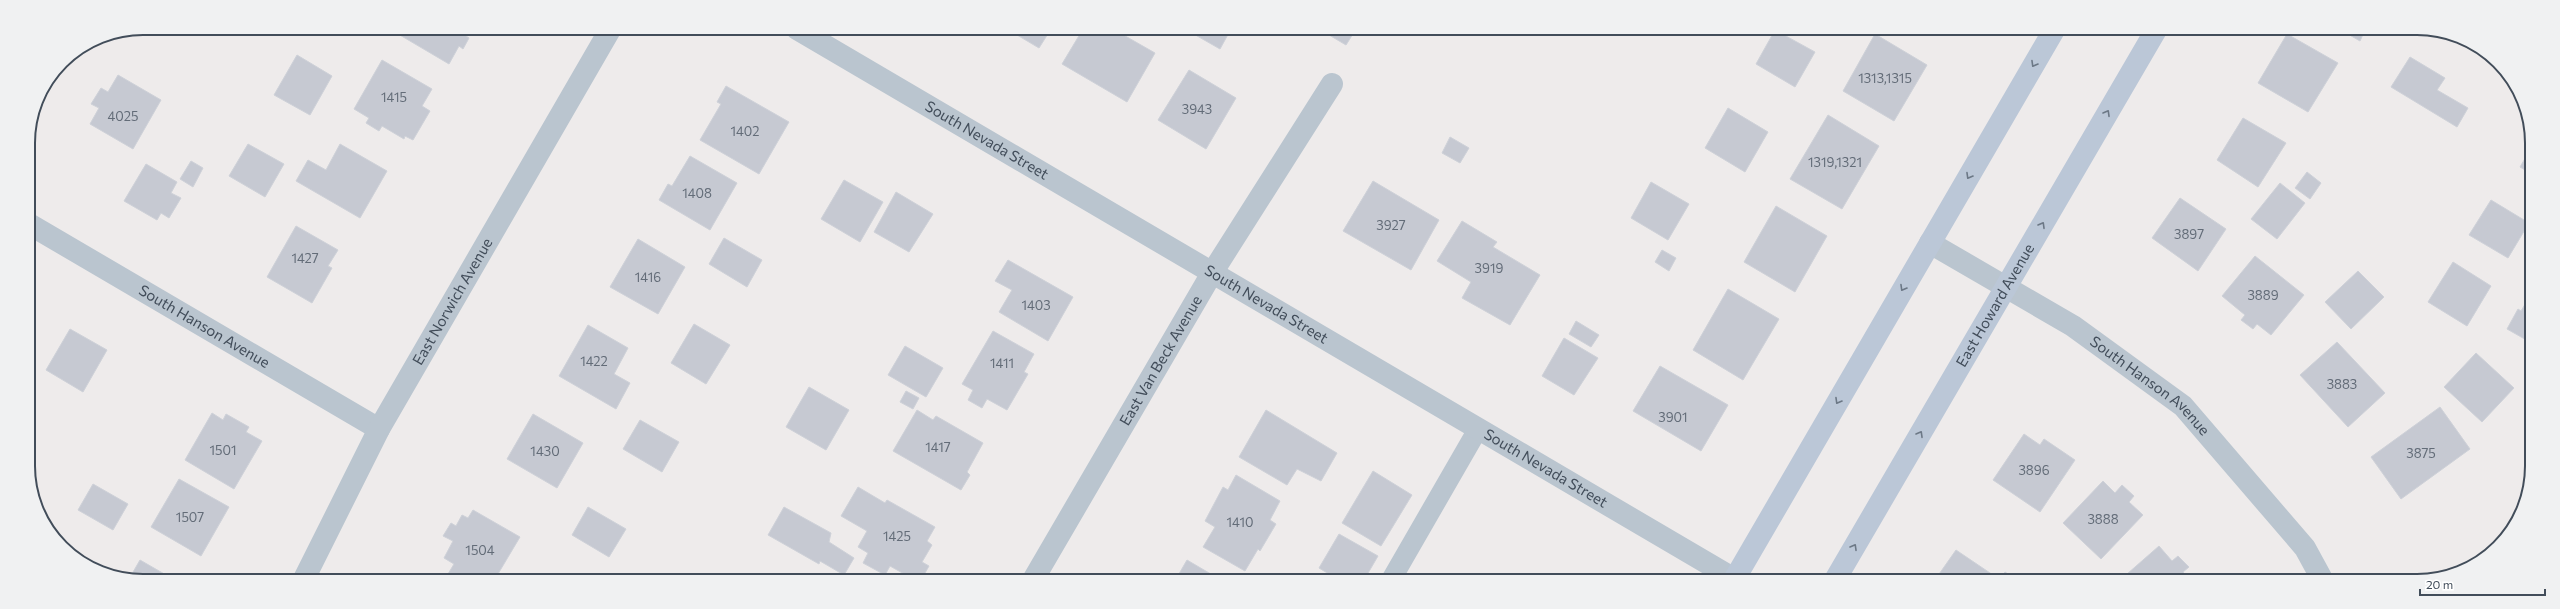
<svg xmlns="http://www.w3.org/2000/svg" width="2560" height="609" font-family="Commissioner,sans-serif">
<rect width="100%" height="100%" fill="#eeebeb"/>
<g fill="#c6c9d2" stroke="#ced1d8">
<path d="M388,28H471L466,36L469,38L463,49L459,46L449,64Z"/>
<path d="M1007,29H1051L1039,48Z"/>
<path d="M1083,29H1113L1155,53L1127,102L1062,64Z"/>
<path d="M1185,29H1231L1220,49Z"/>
<path d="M1319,29H1356L1346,45Z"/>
<path d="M1775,30L1815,52L1795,87L1756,64Z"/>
<path d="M2341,30H2365L2360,41Z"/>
<path d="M1875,34L1927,65L1894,121L1843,91Z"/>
<path d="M2287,34L2338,63L2308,112L2258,83Z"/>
<path d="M297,55L332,76L310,115L274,95Z"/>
<path d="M2410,57L2445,78L2437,90L2468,108L2457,127L2391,87Z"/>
<path d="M382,60L432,89L422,106L430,111L413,140L405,136L404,139L382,126L379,131L366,123L369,118L354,109Z"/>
<path d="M1189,70L1236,98L1206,149L1158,120Z"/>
<path d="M118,75L161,100L133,149L90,124L99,108L91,104L101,88L108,92Z"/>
<path d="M726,86L789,122L759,174L700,140L721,104L717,102Z"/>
<path d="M1728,108L1768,132L1745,172L1705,148Z"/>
<path d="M1828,115L1879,146L1842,209L1790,179Z"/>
<path d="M2243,118L2286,143L2258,187L2217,160Z"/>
<path d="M1450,137L1469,148L1460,163L1442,153Z"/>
<path d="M248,144L284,164L265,197L229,176Z"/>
<path d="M340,144L387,171L360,218L296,181L308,160L326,170Z"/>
<path d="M2530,150V173L2520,167Z"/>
<path d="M690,156L737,183L710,230L659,200L668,184L672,186Z"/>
<path d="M191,161L203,168L193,187L180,179Z"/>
<path d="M146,164L177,182L171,193L181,198L169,218L161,213L157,220L124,201Z"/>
<path d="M2307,172L2321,183L2310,199L2295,188Z"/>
<path d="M844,180L883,202L860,242L821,219Z"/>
<path d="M1373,181L1439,220L1411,270L1343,231Z"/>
<path d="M1651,182L1689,204L1668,240L1631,218Z"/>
<path d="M2280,183L2305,203L2277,239L2251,219Z"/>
<path d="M896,192L933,214L909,252L874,232Z"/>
<path d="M2180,198L2226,229L2198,271L2152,238Z"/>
<path d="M2491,200L2529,223L2508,258L2469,235Z"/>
<path d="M1776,206L1827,236L1795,292L1744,262Z"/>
<path d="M1462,221L1497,242L1493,247L1540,275L1510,325L1462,298L1471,282L1437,261Z"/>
<path d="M296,226L338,250L328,266L332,268L312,303L267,277Z"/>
<path d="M724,238L762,260L747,287L709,264Z"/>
<path d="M638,239L685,267L658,314L610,287Z"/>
<path d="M1662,250L1676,258L1669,271L1655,262Z"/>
<path d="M2255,256L2304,295L2271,335L2257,324L2253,329L2241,320L2245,315L2222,296Z"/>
<path d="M1008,260L1073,297L1048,341L999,312L1012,290L995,281Z"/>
<path d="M2453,262L2491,286L2467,326L2428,302Z"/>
<path d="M2358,271L2384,297L2351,329L2325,302Z"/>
<path d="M1728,289L1779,319L1743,380L1693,350Z"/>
<path d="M2530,296V342L2507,329L2518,309L2521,311Z"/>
<path d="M1576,321L1599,335L1591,347L1569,334Z"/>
<path d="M694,324L730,345L706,384L671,363Z"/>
<path d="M588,325L628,348L614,374L630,383L616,409L559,376Z"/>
<path d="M70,329L107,350L83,392L46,370Z"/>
<path d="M993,331L1034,354L1024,372L1028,374L1007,410L987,399L982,408L968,400L973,390L962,384Z"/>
<path d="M1564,338L1598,358L1574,395L1542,376Z"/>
<path d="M2337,342L2385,393L2348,427L2300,375Z"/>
<path d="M905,346L943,368L926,397L888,375Z"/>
<path d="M2476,353L2514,388L2482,422L2444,387Z"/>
<path d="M1660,366L1728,405L1701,451L1633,411Z"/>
<path d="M809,387L849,410L826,450L786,427Z"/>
<path d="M906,391L919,398L913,409L900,402Z"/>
<path d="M2440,407L2470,449L2401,499L2371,457Z"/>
<path d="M917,410L933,420L936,416L983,443L967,472L970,475L961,490L893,451Z"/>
<path d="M1266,410L1337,453L1321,481L1297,469L1287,485L1239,457Z"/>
<path d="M212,413L223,420L226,414L249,427L246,432L262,441L234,489L185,460Z"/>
<path d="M533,414L583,443L557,488L507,459Z"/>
<path d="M640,420L679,442L662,472L623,449Z"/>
<path d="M2024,434L2040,445L2044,439L2075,460L2040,512L1993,480Z"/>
<path d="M1373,471L1412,495L1381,546L1342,523Z"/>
<path d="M1236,475L1280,501L1270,520L1276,524L1260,551L1258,549L1245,571L1203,547L1215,527L1205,521L1223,487L1228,490Z"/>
<path d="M179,479L229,507L201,556L151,527Z"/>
<path d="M2103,481L2115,493L2122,485L2134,496L2129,502L2143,515L2101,559L2063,523Z"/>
<path d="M93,484L128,504L113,530L78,510Z"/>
<path d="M858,487L885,503L887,500L935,527L927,541L932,545L922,562L929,566L921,580L913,579L890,566L885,575L863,563L868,553L858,547L867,531L841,516Z"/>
<path d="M588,507L626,529L609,557L572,535Z"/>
<path d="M784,507L831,533L829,542L854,558L844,575L820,561L819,564L768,535Z"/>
<path d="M473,510L520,537L495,579H445L454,564L444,558L453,541L443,536L451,523L456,526L462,515L468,518Z"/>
<path d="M1339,534L1378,556L1364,580H1339L1319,568Z"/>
<path d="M2159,546L2172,561L2178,556L2189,567L2183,572L2191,581H2119Z"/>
<path d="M1956,550L1993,575L1990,580H1942L1937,577Z"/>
<path d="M140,560L173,579H129Z"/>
<path d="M1187,560L1221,580H1170L1172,577L1176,579Z"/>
<path d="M2005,572L2017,580H2000Z"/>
</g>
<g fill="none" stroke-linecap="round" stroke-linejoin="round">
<path stroke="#bac5cf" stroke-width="20" d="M1391,580L1478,429"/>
<g stroke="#bac5cf" stroke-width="22">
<path id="s1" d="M797,29L1736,580"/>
<path id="s2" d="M29,224L379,429"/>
<path id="s3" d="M1930,243L2073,326L2183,406L2305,548L2323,581"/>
<path id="s4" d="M304,579L379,429L611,28"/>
<path id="s5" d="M1033,580L1212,273L1332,84"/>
</g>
<g stroke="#bbc7d7" stroke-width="22">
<path d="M1734,580L2054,30"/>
<path id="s6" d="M1835,580L2156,30"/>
</g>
</g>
<defs><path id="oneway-chevron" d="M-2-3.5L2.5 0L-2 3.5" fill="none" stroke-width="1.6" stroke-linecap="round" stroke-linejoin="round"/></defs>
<g stroke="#6c7886">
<use href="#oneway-chevron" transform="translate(2034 64) rotate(120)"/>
<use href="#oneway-chevron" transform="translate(2107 113) rotate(-60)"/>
<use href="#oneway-chevron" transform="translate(1969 176) rotate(120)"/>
<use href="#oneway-chevron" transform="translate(2042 225) rotate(-60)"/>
<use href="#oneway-chevron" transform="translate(1903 288) rotate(120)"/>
<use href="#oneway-chevron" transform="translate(1838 401) rotate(120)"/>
<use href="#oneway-chevron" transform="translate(1920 434) rotate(-60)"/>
<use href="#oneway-chevron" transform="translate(1854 547) rotate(-60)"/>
</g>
<g text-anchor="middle" stroke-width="3.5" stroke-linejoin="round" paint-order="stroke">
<g font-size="13" fill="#636c78">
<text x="1885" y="83">1313,1315</text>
<text x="394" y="102">1415</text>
<text x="1197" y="114">3943</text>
<text x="123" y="121">4025</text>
<text x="745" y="136">1402</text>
<text x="1835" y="167">1319,1321</text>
<text x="697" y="198">1408</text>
<text x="1391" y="230">3927</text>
<text x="2189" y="239">3897</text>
<text x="305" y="263">1427</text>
<text x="1489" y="273">3919</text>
<text x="648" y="282">1416</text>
<text x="2263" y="300">3889</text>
<text x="1036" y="310">1403</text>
<text x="594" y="366">1422</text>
<text x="1002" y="368">1411</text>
<text x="2342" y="389">3883</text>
<text x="1673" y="422">3901</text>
<text x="938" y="452">1417</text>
<text x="223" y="455">1501</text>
<text x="545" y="456">1430</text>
<text x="2421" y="458">3875</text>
<text x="2034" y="475">3896</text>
<text x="190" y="522">1507</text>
<text x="2103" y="524">3888</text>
<text x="1240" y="527">1410</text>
<text x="897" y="541">1425</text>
<text x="480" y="555">1504</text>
</g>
<g font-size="15" fill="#424d5a" stroke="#fff">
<text dy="5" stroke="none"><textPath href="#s1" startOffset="220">South Nevada Street</textPath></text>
<text dy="5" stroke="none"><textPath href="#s4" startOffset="315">East Norwich Avenue</textPath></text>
<text dy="5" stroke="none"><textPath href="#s1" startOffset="544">South Nevada Street</textPath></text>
<text dy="5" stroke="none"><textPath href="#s6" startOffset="318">East Howard Avenue</textPath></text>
<text dy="5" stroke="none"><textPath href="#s2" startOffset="203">South Hanson Avenue</textPath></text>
<text dy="5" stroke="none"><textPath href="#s5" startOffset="254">East Van Beck Avenue</textPath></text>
<text dy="5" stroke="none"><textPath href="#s3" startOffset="263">South Hanson Avenue</textPath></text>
<text dy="5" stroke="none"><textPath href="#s1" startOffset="868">South Nevada Street</textPath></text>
</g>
</g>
<path d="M0 0H2560V609H0ZM143 35H2417A108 108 0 0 1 2525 143V466A108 108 0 0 1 2417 574H143A108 108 0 0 1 35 466V143A108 108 0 0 1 143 35Z" fill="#f0f1f2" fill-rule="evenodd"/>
<path fill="none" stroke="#424d5a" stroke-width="2" d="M143 35H2417A108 108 0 0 1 2525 143V466A108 108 0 0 1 2417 574H143A108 108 0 0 1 35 466V143A108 108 0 0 1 143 35Z"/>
<path d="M2420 589v6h125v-6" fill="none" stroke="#424d5a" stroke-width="2"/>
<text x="2426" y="589" font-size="12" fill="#424d5a" stroke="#ffffff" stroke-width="3" paint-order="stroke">20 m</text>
</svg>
